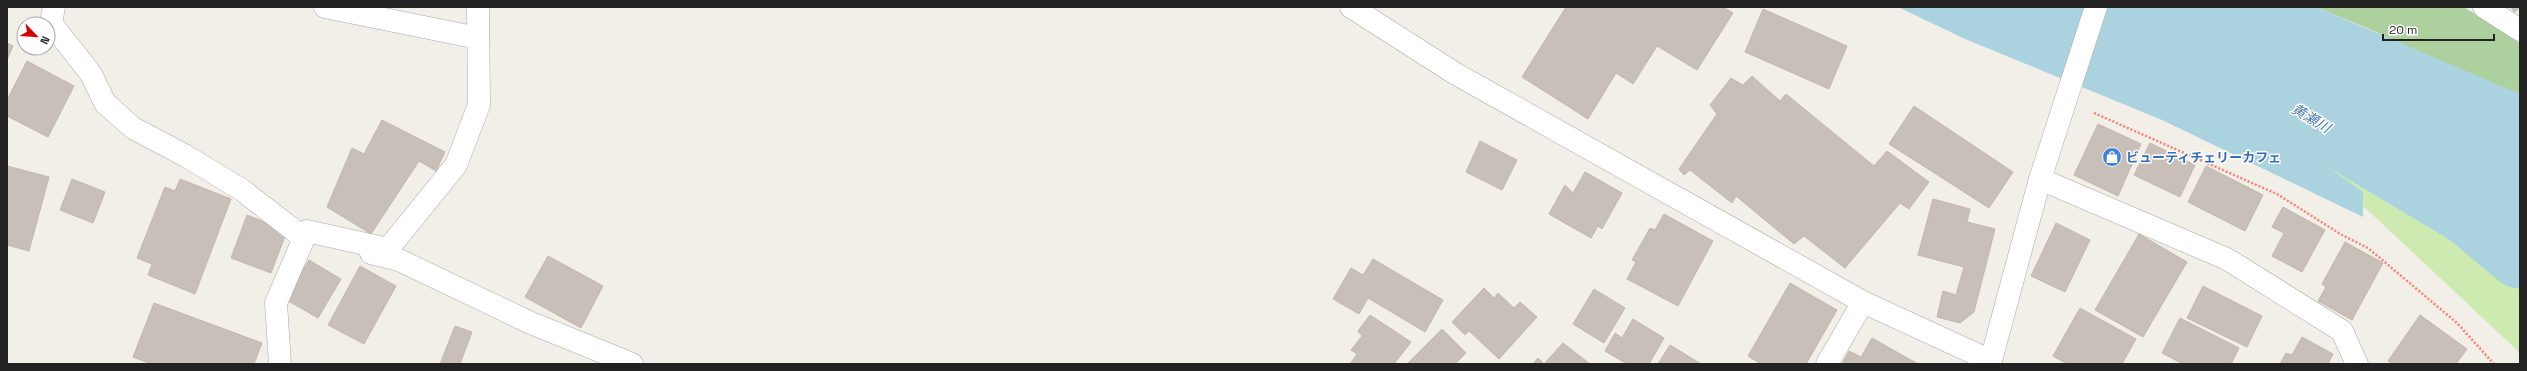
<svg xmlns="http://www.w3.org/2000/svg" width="2527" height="371" font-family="'Space Grotesk','Noto Sans JP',sans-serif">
<rect width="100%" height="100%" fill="#f2efe9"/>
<path fill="#cdebb0" d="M2307,127L2406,181L2460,226L2520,228V353L2375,217L2276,130Z"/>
<path fill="#add19e" d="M2316,7H2464L2520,43V103L2374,31Z"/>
<path fill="#aad3df" d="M1898,7H2316L2520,94V223L2467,226L2448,189L2308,110L2276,130L2363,192V217L2162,120L1965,39Z"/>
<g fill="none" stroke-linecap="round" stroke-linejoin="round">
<path stroke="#aad3df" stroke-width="67" d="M2220,69L2261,88L2470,213L2520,255"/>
</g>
<g fill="#c7bfb8" stroke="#c4b6ab">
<path d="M1566,7H1723L1733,13L1697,70L1657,46L1633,84L1616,73L1588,119L1522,77Z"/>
<path d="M2511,7H2520V8L2514,12Z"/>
<path d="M1763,9L1847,46L1829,89L1745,52Z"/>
<path d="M7,43L13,46L7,60Z"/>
<path d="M27,61L74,86L48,137L7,116V100Z"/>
<path d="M1752,76L1780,101L1786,94L1874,166L1887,151L1929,182L1909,209L1900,203L1845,268L1804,236L1794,244L1736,196L1732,203L1690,170L1684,175L1679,169L1717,114L1710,105L1731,78L1743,85Z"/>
<path d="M1914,106L2013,172L1989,208L1889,144Z"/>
<path d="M382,120L445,152L436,171L419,161L371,234L327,207L352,148L364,154Z"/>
<path d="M2098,124L2141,144L2118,196L2074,175Z"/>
<path d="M1480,141L1517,160L1502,190L1466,172Z"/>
<path d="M2150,143L2195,165L2180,197L2134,175Z"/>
<path d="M7,166L49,177L29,251L7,245Z"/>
<path d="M2206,166L2263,195L2245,231L2188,202Z"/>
<path d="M1585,172L1622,193L1602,229L1598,226L1591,238L1549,214L1565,185L1573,193Z"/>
<path d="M72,179L105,192L93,223L60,210Z"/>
<path d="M180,179L231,199L195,294L148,275L152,264L137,258L165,187L175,191Z"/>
<path d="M1933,199L1970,209L1967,222L1995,229L1974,312L1960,323L1937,317L1943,291L1956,295L1964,267L1918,255Z"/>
<path d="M2283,207L2325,230L2302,272L2272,256L2284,233L2272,227Z"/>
<path d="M1664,214L1713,241L1678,306L1627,279L1636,262L1632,260L1650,228L1655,230Z"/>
<path d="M247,215L287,231L271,273L231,258Z"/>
<path d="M2056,223L2090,240L2065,292L2031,276Z"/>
<path d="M2139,234L2187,262L2143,337L2095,310Z"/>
<path d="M2345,242L2383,263L2352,320L2318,301L2326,287L2322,284Z"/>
<path d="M548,256L603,286L581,328L525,297Z"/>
<path d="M1373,259L1443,300L1425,332L1368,298L1359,314L1333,299L1351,268L1363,275Z"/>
<path d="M309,260L341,279L318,318L285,299Z"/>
<path d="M360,266L396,286L364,344L328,325Z"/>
<path d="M1790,283L1837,310L1806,364H1761L1748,356Z"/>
<path d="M2203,286L2262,316L2247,347L2187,318Z"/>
<path d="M1484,288L1494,298L1498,293L1514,308L1520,302L1537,317L1499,359L1469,331L1465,335L1452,322Z"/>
<path d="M1594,289L1625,308L1604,343L1573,324Z"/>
<path d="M154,303L262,343L254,364H151L133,357Z"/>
<path d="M2080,308L2136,339L2122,364H2067L2053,356Z"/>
<path d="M1370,315L1411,342L1394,364H1350L1357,354L1351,350L1362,336L1358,331Z"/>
<path d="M2420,315L2467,349L2456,364H2393L2388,361Z"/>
<path d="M2180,318L2239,348L2231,364H2183L2162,353Z"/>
<path d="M1633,319L1664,338L1649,364H1627L1605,351L1615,333L1622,338Z"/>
<path d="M455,326L472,332L460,364H440Z"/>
<path d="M1442,329L1466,353L1455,364H1407Z"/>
<path d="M2302,337L2333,354L2328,364H2280L2286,353L2292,355Z"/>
<path d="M1872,338L1918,364H1842L1849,351L1861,357Z"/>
<path d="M1563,343L1590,364H1533L1538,358L1544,364Z"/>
<path d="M1670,345L1701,364H1658Z"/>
</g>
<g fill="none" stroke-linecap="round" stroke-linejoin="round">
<defs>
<path id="lane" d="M54,7L51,23L91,74L105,103L133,128L186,156L242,190L304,238"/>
<g id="street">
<path d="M325,7L478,38"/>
<path d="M1351,7L1456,74L1863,302L1991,361"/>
<path d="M2484,7L2520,30"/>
<path d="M2040,179L2227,259L2342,331L2357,364"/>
<path d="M371,253L399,260L531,323L632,364"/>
<path d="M280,364L276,303L307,231L388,249L456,165L479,105L478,7"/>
<path d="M1827,364L1863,302"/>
<path d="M1990,364L2040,179L2096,7"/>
</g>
</defs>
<use href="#lane" stroke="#a9a9a9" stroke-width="23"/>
<use href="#street" stroke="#a9a9a9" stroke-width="23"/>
<path stroke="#fa8072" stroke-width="2.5" stroke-dasharray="2 2" stroke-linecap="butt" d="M2094,113L2277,194L2342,235L2368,248L2457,323L2494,364"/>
<use href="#lane" stroke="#fff" stroke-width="22"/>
<use href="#street" stroke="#fff" stroke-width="22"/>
</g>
<defs>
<symbol id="shop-disc" viewBox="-11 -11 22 22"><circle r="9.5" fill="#3f7fe0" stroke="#fff"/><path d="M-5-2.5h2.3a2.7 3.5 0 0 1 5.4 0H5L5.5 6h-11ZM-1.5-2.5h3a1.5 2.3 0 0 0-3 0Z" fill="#fff"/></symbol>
</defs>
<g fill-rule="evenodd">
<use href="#shop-disc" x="2101" y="146" width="22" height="22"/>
</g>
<g text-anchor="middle" stroke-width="3" stroke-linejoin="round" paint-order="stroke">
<g font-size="13" font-weight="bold" fill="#366cbe" stroke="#fff" text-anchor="start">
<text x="2126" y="162">ビューティチェリーカフェ</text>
</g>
<g font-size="14" font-style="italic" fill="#4a7aab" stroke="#fff">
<text transform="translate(2311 118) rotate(31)" y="5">黄瀬川</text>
</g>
</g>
<rect width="2527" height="371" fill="none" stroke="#222222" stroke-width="16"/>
<g transform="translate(36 36) rotate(115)"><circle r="19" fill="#ffffff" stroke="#a7a7a7"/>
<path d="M0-3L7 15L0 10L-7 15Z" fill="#d40000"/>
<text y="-6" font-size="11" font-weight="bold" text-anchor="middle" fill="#222222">N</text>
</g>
<path d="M2383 34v6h111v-6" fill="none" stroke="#222222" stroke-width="2"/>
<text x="2389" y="34" font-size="12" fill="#222222" stroke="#ffffff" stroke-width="3" paint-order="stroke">20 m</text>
</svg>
